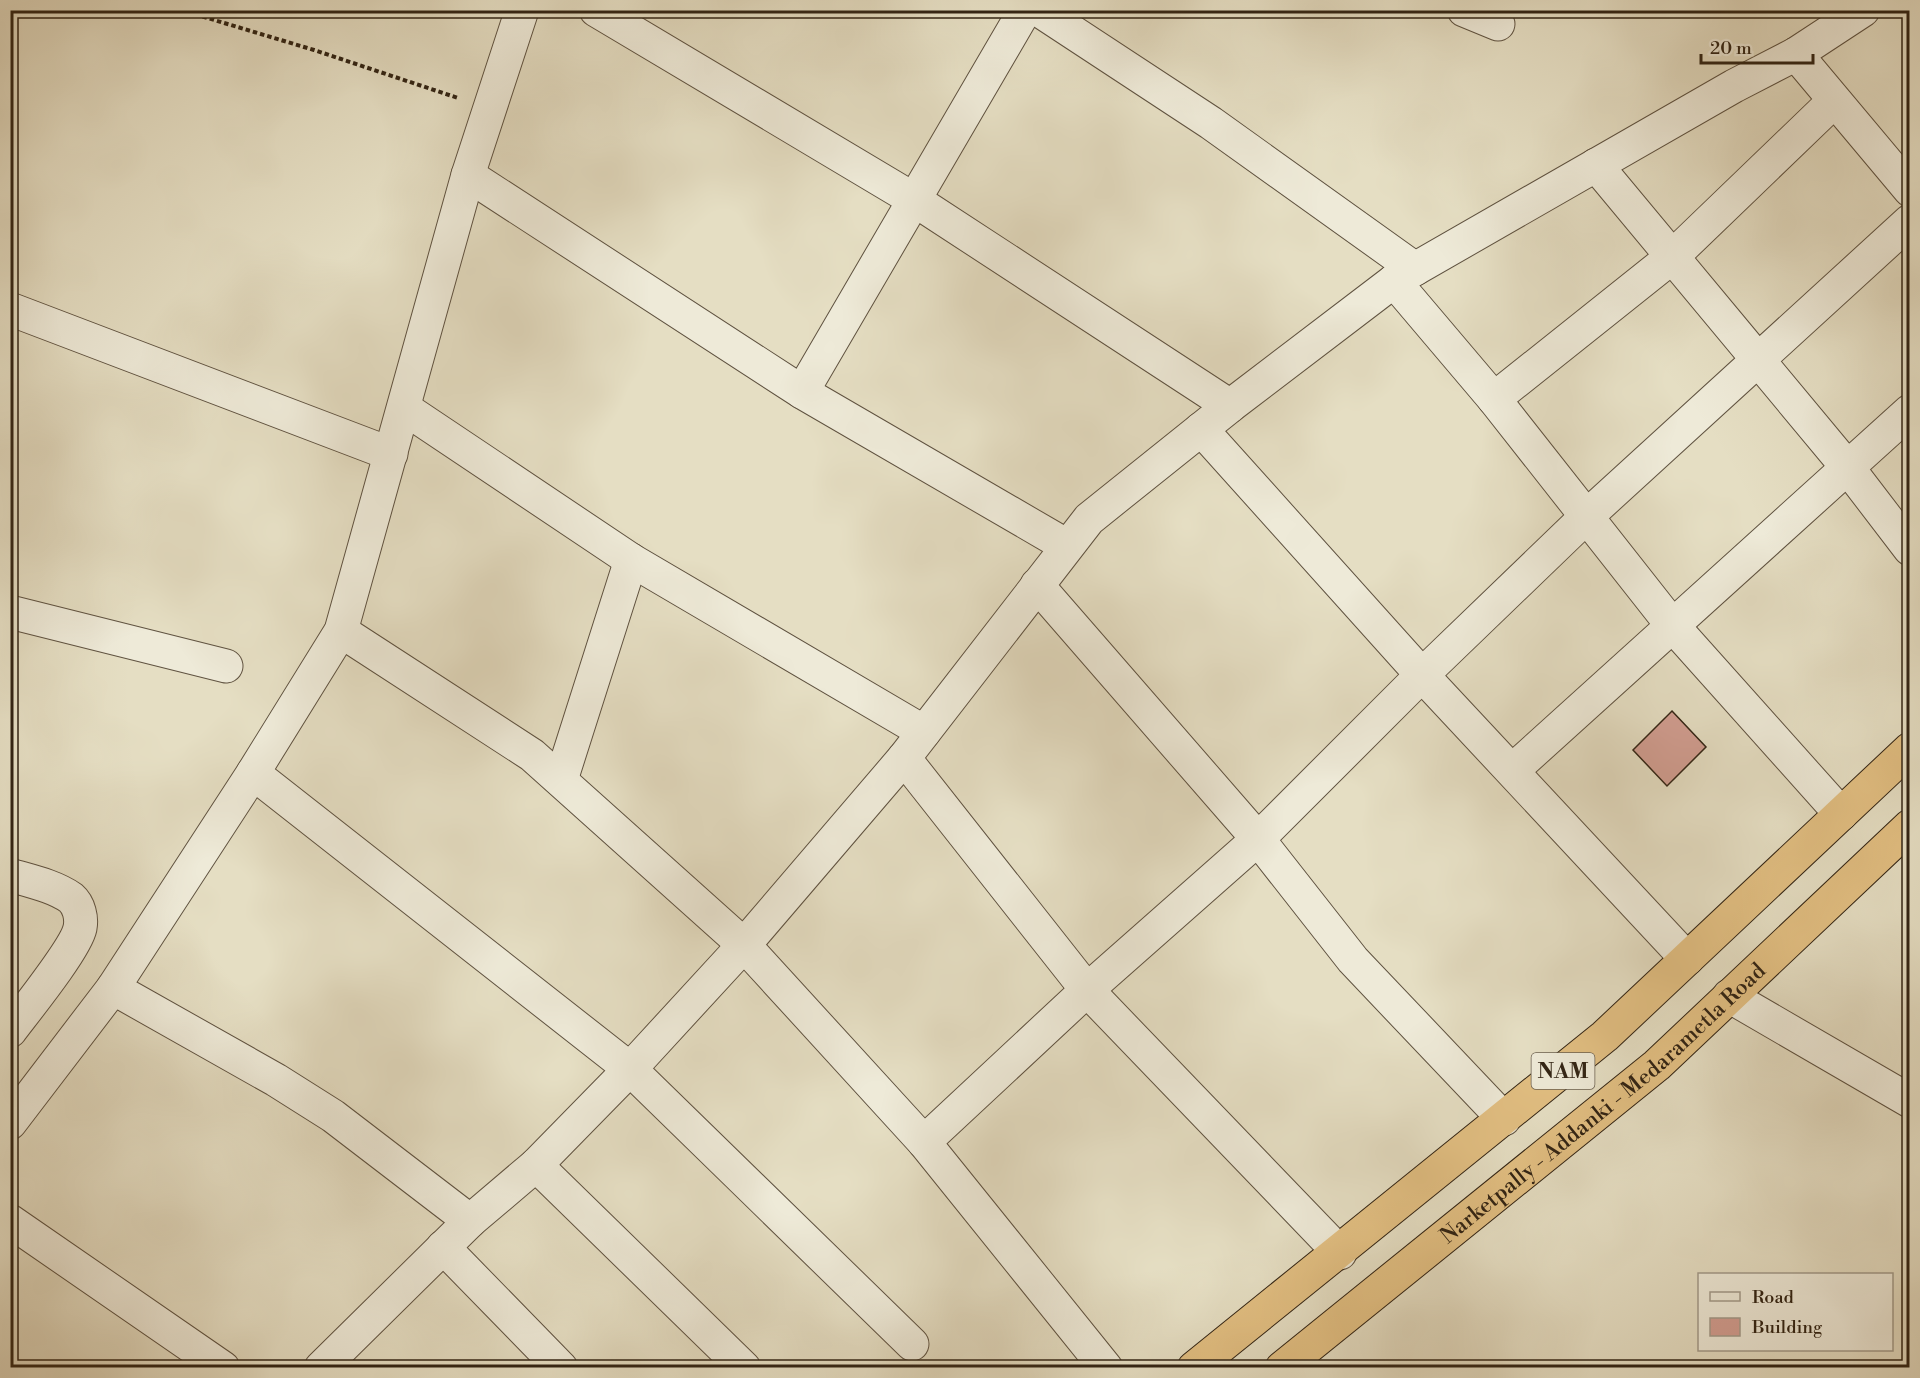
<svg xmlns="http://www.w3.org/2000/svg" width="1920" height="1378" font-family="'Libre Bodoni',serif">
<rect width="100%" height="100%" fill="#e5dec3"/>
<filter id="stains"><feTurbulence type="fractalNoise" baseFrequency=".00333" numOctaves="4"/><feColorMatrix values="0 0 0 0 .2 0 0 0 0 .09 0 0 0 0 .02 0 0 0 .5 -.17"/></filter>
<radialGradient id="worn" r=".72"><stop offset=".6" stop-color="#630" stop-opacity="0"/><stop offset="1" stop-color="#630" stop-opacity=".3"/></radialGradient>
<path fill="#d29e92" stroke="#322414" stroke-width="1.5" d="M1672,711L1706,747L1667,786L1633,750Z"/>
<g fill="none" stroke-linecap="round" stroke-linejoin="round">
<defs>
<g id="minor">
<path d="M596,10L913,199L1230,406"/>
<path d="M1039,10L1211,123L1415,269"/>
<path d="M1464,10L1498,24"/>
<path d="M1796,54L1910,190"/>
<path d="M1596,165L1848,468L1910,549"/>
<path d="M468,175L802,392L1067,546"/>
<path d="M1394,281L1494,399L1672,625L1841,814"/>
<path d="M10,309L391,454"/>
<path d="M802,392L1025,10"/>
<path d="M1494,399L1672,257L1834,101"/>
<path d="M404,408L631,560L924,732"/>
<path d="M1201,429L1422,675L1687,959"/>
<path d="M1037,585L1258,839L1353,960L1504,1119"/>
<path d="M10,612L226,666"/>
<path d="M341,631L532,755L744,945L924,1142L1106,1368"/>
<path d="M904,758L1087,990L1340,1253"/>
<path d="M1513,770L1910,411"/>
<path d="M253,773L630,1069L912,1344"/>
<path d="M561,780L631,560"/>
<path d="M10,875C30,881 54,886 71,898C79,905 82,918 80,928C76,948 25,1011 10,1031"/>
<path d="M113,988L276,1080L333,1116L470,1221"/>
<path d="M1729,996L1910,1101"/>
<path d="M10,1123L113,988L253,773L341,631L468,175L522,10"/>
<path d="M924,1142L1087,990L1258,839L1422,675L1586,517L1910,221"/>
<path d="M536,1165L744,1368"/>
<path d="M10,1221L223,1368"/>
<path d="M443,1247L561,1368"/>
<path d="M321,1368L470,1221L536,1165L630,1069L744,945L904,758L1089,519L1230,406L1394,281L1734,86L1796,54L1863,10"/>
</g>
<g id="highway">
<path d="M1194,1368L1605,1036L1910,749"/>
<path id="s1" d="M1282,1368L1657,1065L1910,826"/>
</g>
</defs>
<use href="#minor" stroke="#5f5240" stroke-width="35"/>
<use href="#highway" stroke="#322414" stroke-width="35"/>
<path stroke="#322414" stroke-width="4" stroke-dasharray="4.5 3" stroke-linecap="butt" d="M181,10L314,50L458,98"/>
<use href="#minor" stroke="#eeead8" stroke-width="33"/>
<use href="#highway" stroke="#e2bf82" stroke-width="33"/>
</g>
<g text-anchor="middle" stroke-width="5" stroke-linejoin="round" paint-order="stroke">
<rect fill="#eeead8" stroke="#6a5f4f" stroke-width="1.5" x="1531.5" y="1053" width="63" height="36" rx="4.5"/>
<g font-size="21" font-weight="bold" fill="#322414">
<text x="1563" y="1078">NAM</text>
</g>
<g font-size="22" fill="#322414" stroke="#eeead8">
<text dy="8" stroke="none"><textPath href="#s1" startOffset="416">Narketpally - Addanki - Medarametla Road</textPath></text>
</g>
</g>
<rect width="1920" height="1378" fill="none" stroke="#e5dec3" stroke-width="36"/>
<rect x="12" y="12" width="1896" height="1354" fill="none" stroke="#322414" stroke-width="3"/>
<rect x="18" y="18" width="1884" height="1342" fill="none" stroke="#322414" stroke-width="1.5"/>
<rect x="1698" y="1273" width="195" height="78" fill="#eeead8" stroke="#a39b8a" stroke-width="1.5"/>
<rect x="1710" y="1292" width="30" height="9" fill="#eeead8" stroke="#a39b8a" stroke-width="1.5"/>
<text x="1752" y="1303" font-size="18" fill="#322414">Road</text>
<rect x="1710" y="1318" width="30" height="18" fill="#d29e92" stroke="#a39b8a" stroke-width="1.5"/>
<text x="1752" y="1333" font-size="18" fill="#322414">Building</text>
<path d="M1701 54v9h112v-9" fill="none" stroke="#322414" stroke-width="3"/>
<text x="1710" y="54" font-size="18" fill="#322414" stroke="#eeead8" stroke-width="4.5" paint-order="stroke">20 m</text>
<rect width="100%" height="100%" filter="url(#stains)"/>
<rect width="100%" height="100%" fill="url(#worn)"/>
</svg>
